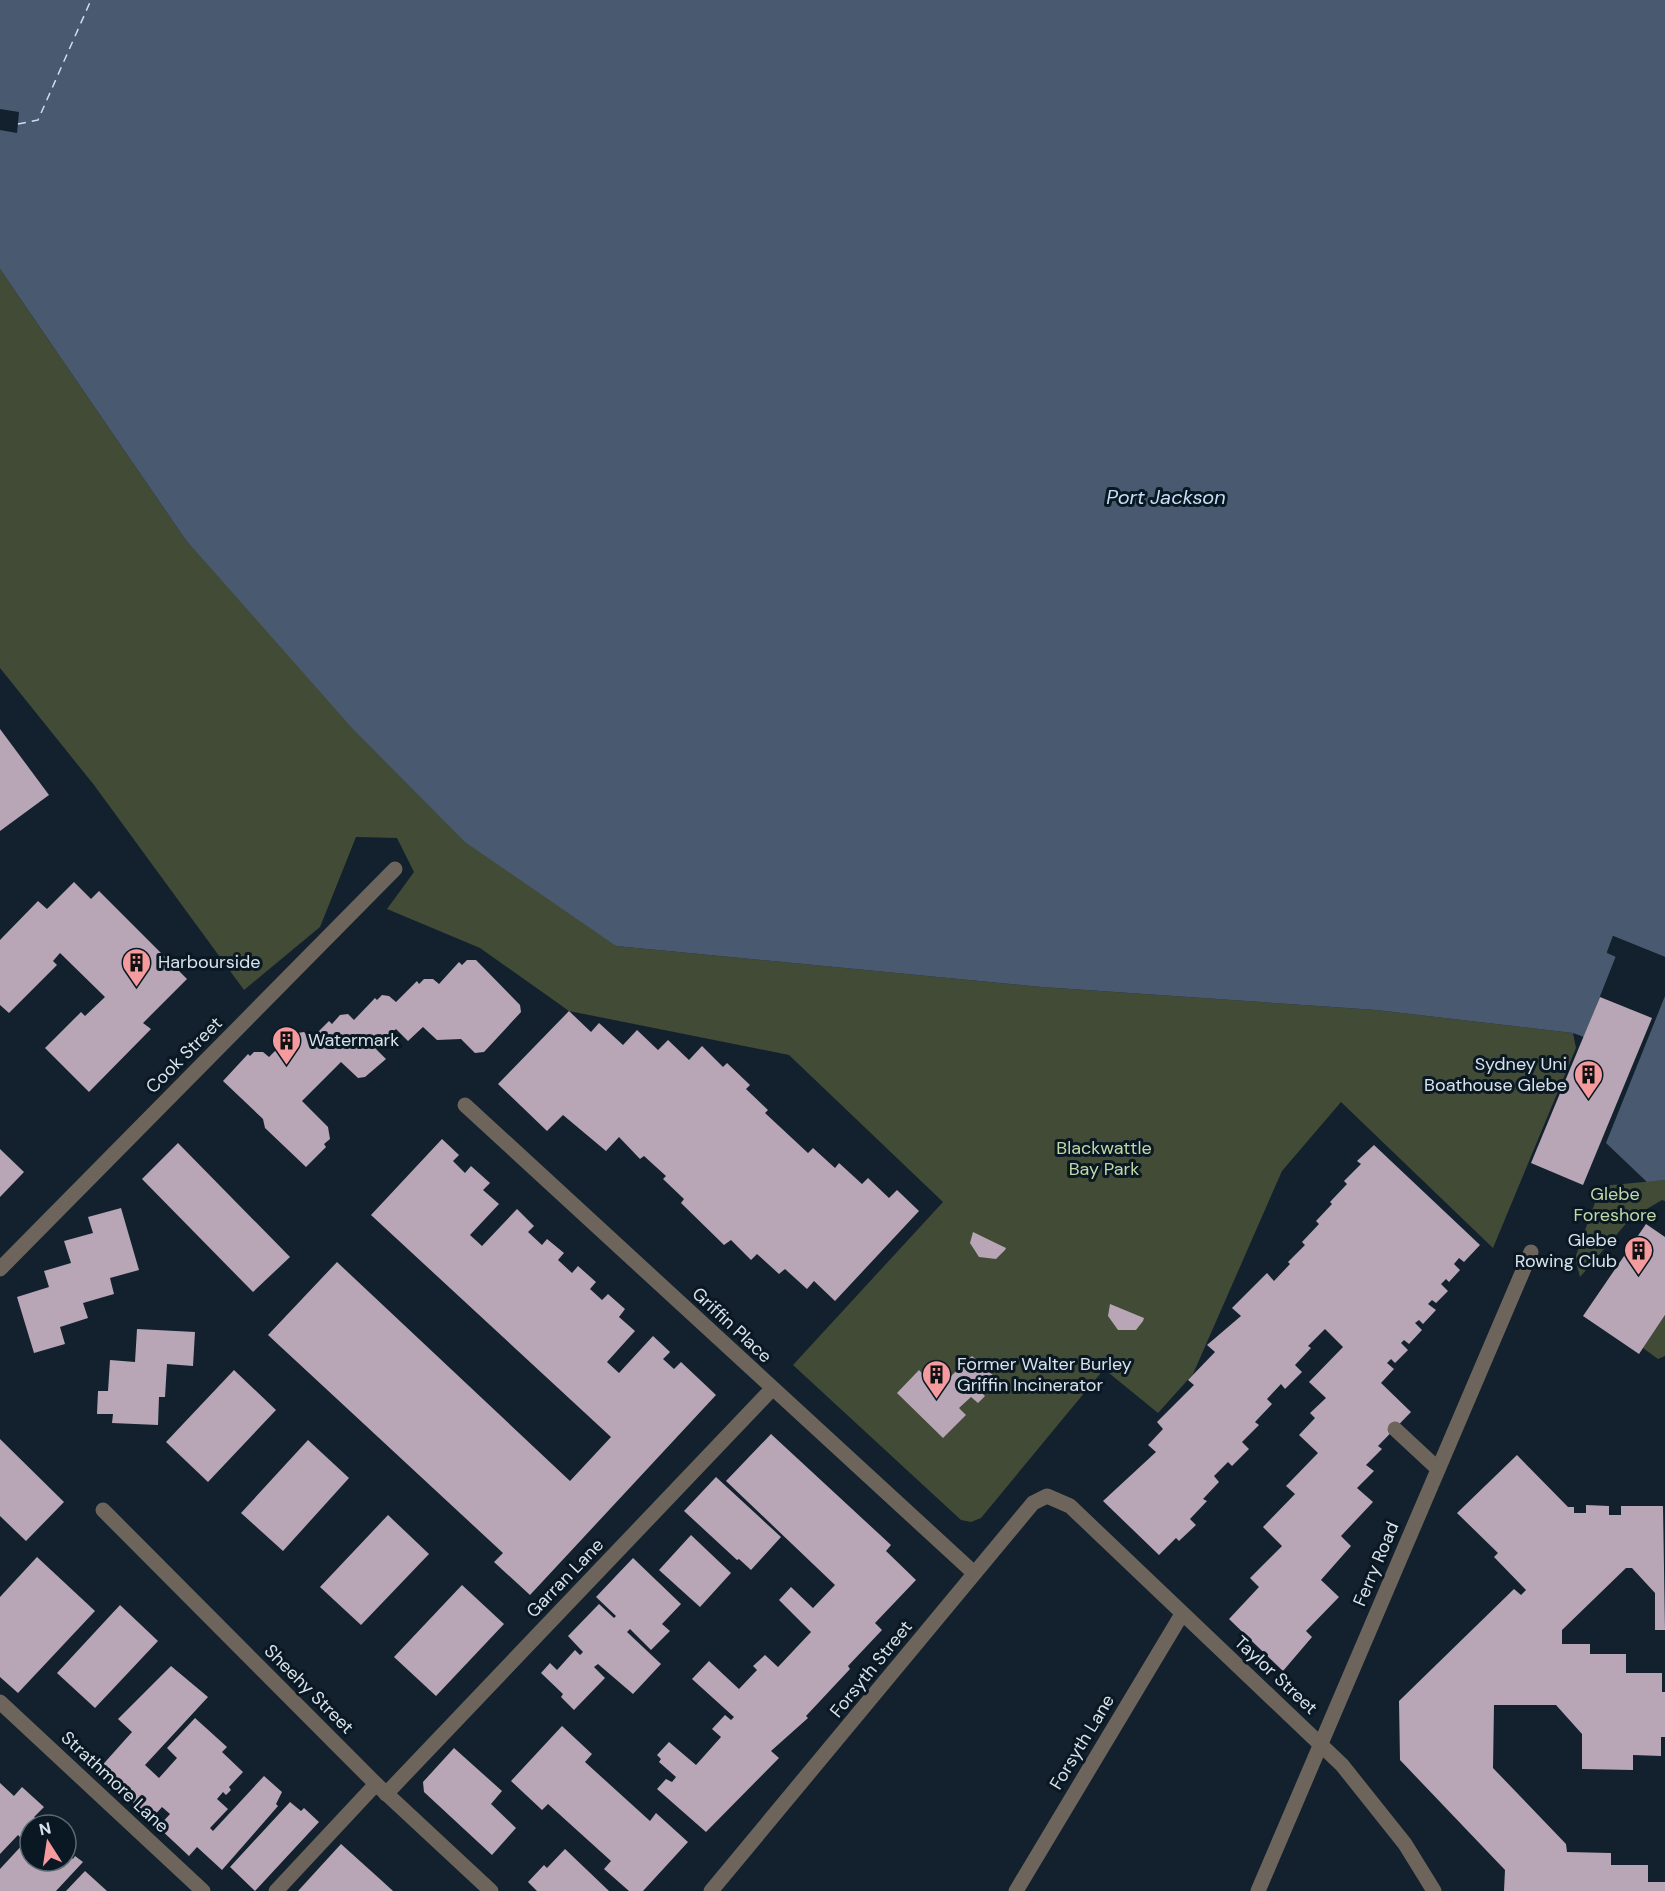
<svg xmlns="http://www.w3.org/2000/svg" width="1665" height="1891" font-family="'DM Sans',sans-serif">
<rect width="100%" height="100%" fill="#12212d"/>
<g fill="#424b36">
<path d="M0,269L185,539L616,946L1042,987L1376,1010L1573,1033L1576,1048L1493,1248L1341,1102L1282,1171L1193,1374L1158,1413L1104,1369L981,1518L971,1522L961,1520L793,1365L943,1202L789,1055L569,1011L480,948L387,909L414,872L397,838L356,837L320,927L244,990L94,785L0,668Z"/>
<path d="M1665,1180V1201L1662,1200L1630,1219L1580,1277L1575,1258L1601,1186Z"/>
<path d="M1665,1315V1356L1658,1359L1643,1348Z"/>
</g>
<g fill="#49596f">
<path d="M0,0H1665V957L1613,936L1607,952L1616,956L1584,1037L1573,1033L1376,1010L1042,987L616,946L465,842L352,728L185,539L0,269Z"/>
<path d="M1665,996V1180L1647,1182L1606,1143Z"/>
</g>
<g fill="#12212d">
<path d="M0,109L19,112L17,133L0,130Z"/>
<path d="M1613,936L1665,957V960L1615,940L1611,951L1619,957L1603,998L1600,997L1616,957L1607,953Z"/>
</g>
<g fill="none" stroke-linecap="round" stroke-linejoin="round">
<path stroke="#cadef8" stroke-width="1.5" stroke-dasharray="8 6" stroke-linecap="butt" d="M18,124L38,120L91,0"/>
</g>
<g fill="#b8a6b7">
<path d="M0,729L49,795L0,831Z"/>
<path d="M74,882L91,899L99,891L187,979L143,1023L151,1029L89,1092L45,1048L81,1012L85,1016L105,997L60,953L53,961L57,965L9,1013L0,1005V940L38,901L47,909Z"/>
<path d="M467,960H476L520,1005L521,1012L484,1052L475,1053L461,1039L437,1040L423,1027L408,1041L396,1029L376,1049L386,1059L365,1077L358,1078L341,1062L302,1101L328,1127L330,1139L324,1144L326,1147L306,1167L265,1128L263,1119L223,1081L248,1054L250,1056L254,1052H263L269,1057L289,1037L291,1039L297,1033L304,1032L311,1039L329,1021L332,1024L340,1015L348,1014L354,1020L375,998L377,1000L382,995L389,996L396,1002L417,981L419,984L424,979H433L439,984L459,962L462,965Z"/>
<path d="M1600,997L1652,1018L1583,1185L1531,1163Z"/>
<path d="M569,1011L591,1032L599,1023L623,1045L637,1030L658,1050L668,1040L689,1060L702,1046L723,1067L727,1063L750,1085L746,1089L768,1110L765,1113L808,1153L813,1148L835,1168L839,1163L862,1184L868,1178L889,1198L897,1190L919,1211L835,1301L814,1281L807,1289L785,1269L779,1274L757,1254L751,1260L731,1240L724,1245L681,1203L684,1199L663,1179L666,1176L644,1156L640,1159L619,1137L606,1151L563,1115L547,1131L498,1084Z"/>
<path d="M442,1139L459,1155L453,1161L465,1173L471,1166L490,1183L483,1190L499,1204L470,1235L482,1246L517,1209L534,1226L528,1232L542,1245L547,1239L564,1253L558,1260L572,1273L578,1266L596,1282L590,1289L602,1300L608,1294L625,1309L619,1317L635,1331L607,1362L619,1373L653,1336L670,1352L663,1359L674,1369L681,1362L716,1395L530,1595L494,1562L503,1553L268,1335L337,1262L570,1481L611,1437L371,1215Z"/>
<path d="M178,1143L290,1257L253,1292L142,1179Z"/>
<path d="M1374,1145L1480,1245L1464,1262L1459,1258L1454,1264L1460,1270L1449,1282L1446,1279L1441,1284L1448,1291L1436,1303L1432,1300L1428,1304L1436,1310L1423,1324L1419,1320L1415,1323L1422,1330L1409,1344L1404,1340L1401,1343L1408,1350L1395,1363L1391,1359L1387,1363L1394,1369L1381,1383L1411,1412L1378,1446L1382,1449L1366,1465L1374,1471L1357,1488L1373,1502L1341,1536L1351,1546L1321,1580L1339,1597L1306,1631L1312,1637L1283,1671L1229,1619L1259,1587L1250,1578L1282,1546L1263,1527L1295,1494L1286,1486L1318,1453L1299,1435L1315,1418L1310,1413L1326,1398L1309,1382L1343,1347L1325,1329L1308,1346L1311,1348L1295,1365L1302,1372L1285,1389L1281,1384L1267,1399L1272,1404L1255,1422L1259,1425L1242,1442L1249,1449L1232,1466L1228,1462L1214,1476L1219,1482L1203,1499L1207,1501L1190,1519L1196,1525L1179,1541L1176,1538L1159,1555L1103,1501L1156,1452L1148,1445L1163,1429L1157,1422L1194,1385L1188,1380L1215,1352L1207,1345L1241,1316L1232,1308L1267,1273L1274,1281L1290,1264L1288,1262L1305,1245L1302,1242L1319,1224L1316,1221L1332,1204L1330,1202L1347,1184L1344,1181L1361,1164L1357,1161Z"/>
<path d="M0,1149L24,1172L0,1197Z"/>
<path d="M121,1208L139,1270L110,1278L114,1294L83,1303L88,1318L60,1327L65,1344L34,1353L17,1297L49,1287L44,1271L71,1263L64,1241L93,1233L88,1217Z"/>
<path d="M1646,1224L1665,1237V1315L1639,1354L1583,1316Z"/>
<path d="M973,1232L1006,1248L1005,1250L996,1259L979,1257L970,1243Z"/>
<path d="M1110,1304L1144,1318L1143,1321L1136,1330H1118L1108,1316Z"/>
<path d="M137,1329L195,1332L193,1366L167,1364L165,1397H159L158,1425L112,1423L113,1414H97L98,1391H108L110,1360L135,1362Z"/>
<path d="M972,1356L995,1377L980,1391L985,1396L978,1403L971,1397L959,1408L966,1415L943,1438L897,1393L919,1370L924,1375L936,1364L950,1377Z"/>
<path d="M234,1370L276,1410L208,1482L166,1442Z"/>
<path d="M771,1434L891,1545L886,1551L916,1580L875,1623L882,1630L848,1666L850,1669L806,1716L808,1718L771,1751L779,1758L706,1832L657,1789L666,1779L672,1782L676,1777L659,1762L661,1759L657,1755L669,1742L696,1765L721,1737L712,1729L725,1715L731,1720L734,1717L692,1679L709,1661L739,1689L757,1670L753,1666L765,1655L778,1667L811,1632L779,1600L791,1587L813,1608L835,1585L726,1481Z"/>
<path d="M0,1439L64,1502L26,1541L0,1516Z"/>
<path d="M308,1440L349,1478L283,1551L241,1513Z"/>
<path d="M1517,1455L1568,1507H1574V1513H1586V1505L1609,1506V1515H1621V1506H1663L1665,1630H1655V1593L1632,1568H1626L1562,1630V1644H1590V1654H1626V1673H1662V1692H1665V1737H1661V1756L1633,1755V1770L1582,1769V1734L1556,1705H1494L1493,1768L1566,1844L1567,1852L1611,1853V1865H1648V1882H1665V1891H1504L1505,1870L1400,1760L1399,1701L1514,1589L1521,1595L1526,1590L1494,1557L1498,1553L1457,1513Z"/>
<path d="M716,1477L781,1537L751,1570L739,1559L737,1560L684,1511Z"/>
<path d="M388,1515L429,1554L361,1625L320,1587Z"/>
<path d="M691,1535L731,1573L700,1607L659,1570Z"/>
<path d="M37,1557L95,1611L18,1693L0,1677V1597Z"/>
<path d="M633,1558L681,1604L662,1624L670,1631L651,1650L630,1629L627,1632L661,1664L633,1694L598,1664L594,1667L605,1678L574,1710L561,1697L563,1694L541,1673L550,1663L557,1670L575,1650L580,1655L583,1652L568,1636L599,1604L614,1618L616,1616L596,1597Z"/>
<path d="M462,1585L504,1624L436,1696L394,1657Z"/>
<path d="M120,1605L158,1641L95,1708L57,1673Z"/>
<path d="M171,1666L208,1697L145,1765L159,1778L177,1758L167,1748L195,1718L227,1747L222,1752L243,1772L229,1787L231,1790L226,1795L223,1792L217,1799L228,1809L210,1828L213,1831L264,1776L282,1792L276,1804L278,1806L222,1870L197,1847L189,1856L158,1827L170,1814L162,1807L151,1819L98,1770L132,1732L118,1719Z"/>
<path d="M562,1726L592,1754L585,1762L650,1821L656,1813L688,1842L643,1891H629L604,1869L611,1861L548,1804L542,1810L511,1781Z"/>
<path d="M454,1748L502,1791L491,1804L516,1828L492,1855L424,1792L423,1782Z"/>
<path d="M0,1783L14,1796L22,1787L44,1807L34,1817L39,1821L41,1818L49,1825H30V1861H66V1853L73,1859L75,1856L83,1862L56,1891H0V1869L25,1842L18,1835L0,1854Z"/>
<path d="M290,1802L301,1811L304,1808L319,1822L255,1891L230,1867Z"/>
<path d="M341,1844L381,1880L393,1891H298Z"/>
<path d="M565,1849L609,1891H537L528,1882L544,1865L547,1868Z"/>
<path d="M85,1871L107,1891H66Z"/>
</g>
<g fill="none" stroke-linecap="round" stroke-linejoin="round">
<g stroke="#6d655b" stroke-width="15">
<path d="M1395,1429L1438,1469"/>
<path d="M0,1702L203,1891"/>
<path d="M386,1794L772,1389"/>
<path d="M276,1891L376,1784"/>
<path d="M1016,1891L1182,1614"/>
</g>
<g stroke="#6d655b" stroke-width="15">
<path d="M465,1105L974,1573"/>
<path d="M0,1269L395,869"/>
<path d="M103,1510L376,1784L491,1891"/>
<path d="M711,1891L1033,1503L1047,1496L1070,1506L1342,1765L1405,1844L1434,1891"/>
<path d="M1258,1891L1531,1252"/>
</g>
</g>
<defs>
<symbol id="building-pin" viewBox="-11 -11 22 30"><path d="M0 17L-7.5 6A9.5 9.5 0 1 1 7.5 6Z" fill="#f59b9e" stroke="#091823"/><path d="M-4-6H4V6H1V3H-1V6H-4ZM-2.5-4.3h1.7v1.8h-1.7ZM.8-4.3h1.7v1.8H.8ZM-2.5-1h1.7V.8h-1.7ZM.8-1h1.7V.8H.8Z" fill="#111"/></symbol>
</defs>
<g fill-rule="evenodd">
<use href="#building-pin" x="120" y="946" width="33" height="45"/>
<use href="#building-pin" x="270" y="1024" width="33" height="45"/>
<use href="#building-pin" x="1572" y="1058" width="33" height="45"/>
<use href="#building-pin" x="1622" y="1234" width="33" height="45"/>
<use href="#building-pin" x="920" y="1358" width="33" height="45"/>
</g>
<g text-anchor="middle" stroke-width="6" stroke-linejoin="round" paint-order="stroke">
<g font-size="18" fill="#d9e2eb" stroke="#091823" text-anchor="start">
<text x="158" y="968">Harbourside</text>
<text x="308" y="1046">Watermark</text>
<text x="1567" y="1070" text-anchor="end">Sydney Uni<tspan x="1567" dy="21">Boathouse Glebe</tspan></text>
<text x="1617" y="1246" text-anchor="end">Glebe<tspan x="1617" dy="21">Rowing Club</tspan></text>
<text x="957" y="1370">Former Walter Burley<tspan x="957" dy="21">Griffin Incinerator</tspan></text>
</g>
<g font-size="18" fill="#d9e2eb" stroke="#091823">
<text transform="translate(184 1055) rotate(-45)" y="6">Cook Street</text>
<text transform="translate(732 1325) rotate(43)" y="6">Griffin Place</text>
<text transform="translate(1376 1564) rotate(-67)" y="6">Ferry Road</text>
<text transform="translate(565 1578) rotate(-46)" y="6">Garran Lane</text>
<text transform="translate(871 1669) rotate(-51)" y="6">Forsyth Street</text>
<text transform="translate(1276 1675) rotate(43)" y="6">Taylor Street</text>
<text transform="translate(309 1689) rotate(45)" y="6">Sheehy Street</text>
<text transform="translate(1082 1742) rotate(-59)" y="6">Forsyth Lane</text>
<text transform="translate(115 1782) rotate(43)" y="6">Strathmore Lane</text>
</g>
<g font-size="18" fill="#c3d8a6" stroke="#091823">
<text x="1104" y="1154">Blackwattle<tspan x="1104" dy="21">Bay Park</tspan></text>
<text x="1615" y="1200">Glebe<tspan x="1615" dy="21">Foreshore</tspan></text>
</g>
<g font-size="20" font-style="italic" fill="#cadef8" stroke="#091823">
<text x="1166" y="504">Port Jackson</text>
</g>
</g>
<g transform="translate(48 1843) rotate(348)"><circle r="28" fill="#091823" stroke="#5c6973" stroke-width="1.5"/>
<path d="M0-4.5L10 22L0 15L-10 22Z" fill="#f59b9e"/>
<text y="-9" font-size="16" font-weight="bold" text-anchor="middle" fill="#d9e2eb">N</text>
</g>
</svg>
